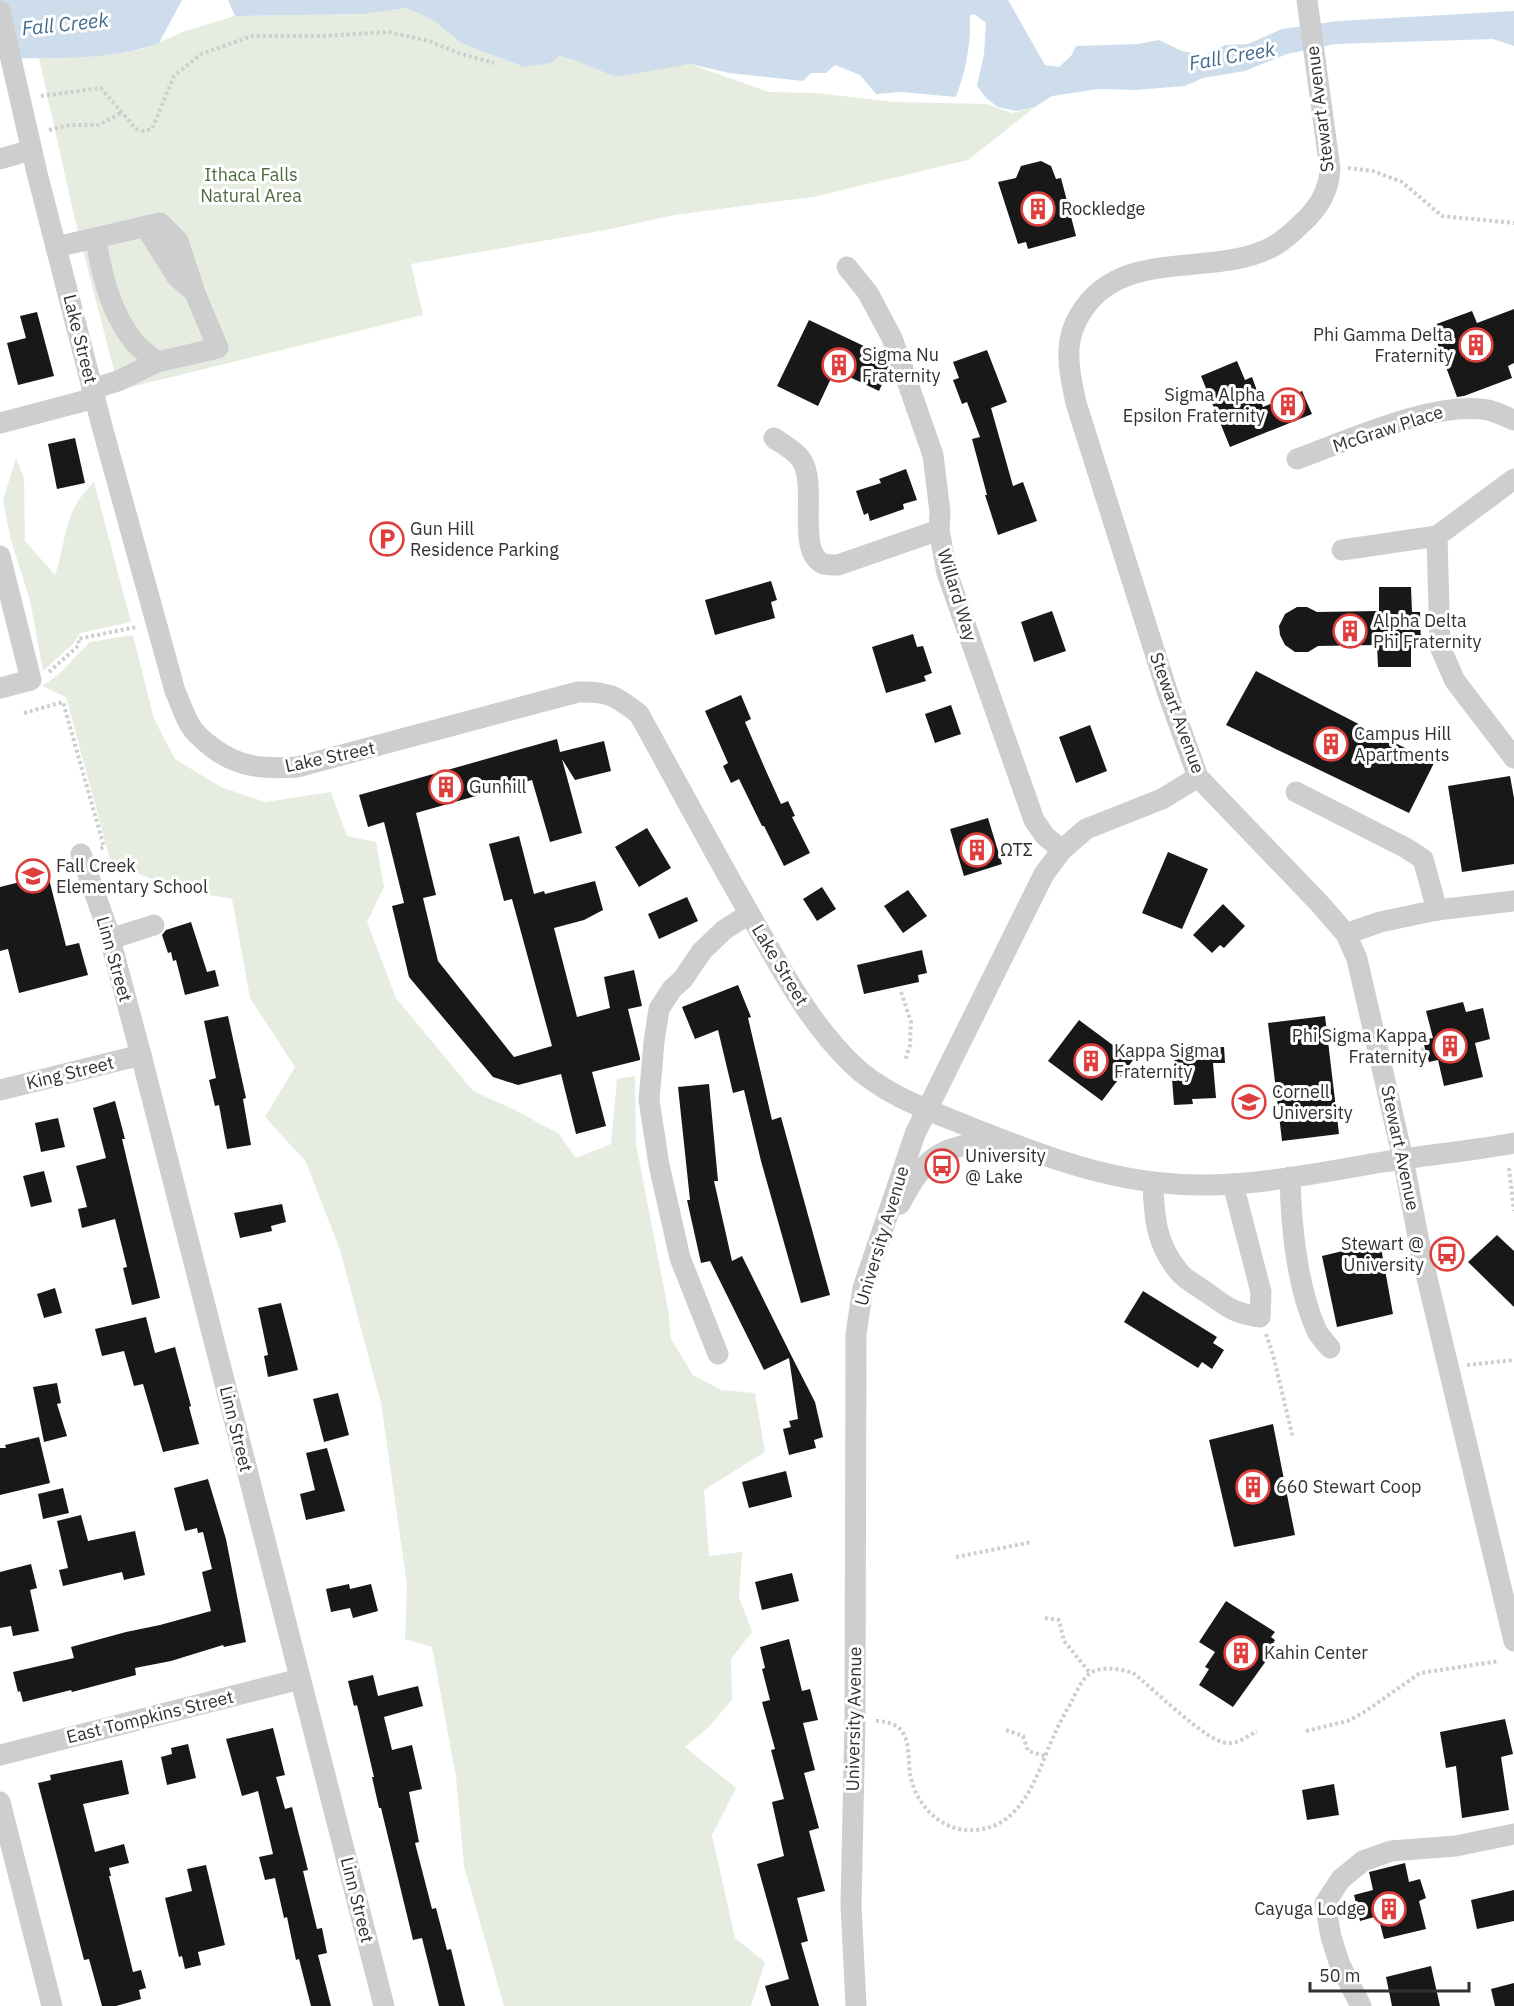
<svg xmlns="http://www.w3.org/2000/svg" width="1514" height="2006" font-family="'IBM Plex Sans',sans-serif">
<rect width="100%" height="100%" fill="#fff"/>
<g fill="#e6ede0">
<path d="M406,8L431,19L463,44L524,67L559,56L577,61L668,67L690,64L769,92L816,93L895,102L988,104L1012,113L1035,107L968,160L813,197L674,215L606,230L411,264L423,315L119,390L74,216L39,58L115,54L144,49L185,31L235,16L365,14Z"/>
<path d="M16,458L24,478L25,541L55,575C68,537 62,513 94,482L131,622L80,633L73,644L43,671L30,600L11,541L3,500Z"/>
<path d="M133,635L154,719L175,759L221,787L265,802L331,792L347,836L376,842L384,887L367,922L396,998L473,1091L515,1110L559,1134L576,1158L611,1144L617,1079L635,1076L636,1144L668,1309L671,1339L693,1375L721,1390L755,1393L765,1452L704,1490L709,1556L742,1552L739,1597L752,1632L731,1659L732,1699L709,1727L685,1747L736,1788L712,1835L735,1938L765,1962L751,2006H504L464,1866L456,1777L432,1647L405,1639L407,1585L381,1403L340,1250L306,1162L265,1117L295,1067L250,998L232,899L177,889L111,863L66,697L42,686L58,675L90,642Z"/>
</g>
<g fill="#ceddeb">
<path d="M0,0H182L159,43C113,61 49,58 0,58Z"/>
<path d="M228,0H1008L1045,65L1059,67L1071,56L1076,46L1138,44L1159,40L1182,51L1204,55L1225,45L1248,44L1282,29L1338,21L1514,11V46L1493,39L1335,44L1287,54L1245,71L1203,78L1185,86L1135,90L1099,89L1052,96L1035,107L1016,111L998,107L986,98L977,86L984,54L986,23L974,14L970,15C971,45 966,69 956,97L901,92L876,94L860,75L835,65L826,73H811L803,81L729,73L690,64L616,77L577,61L559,56L551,63L524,67L463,44L431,19L406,8L365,14L235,16Z"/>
</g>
<g fill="#181818">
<path d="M1041,161L1051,166L1056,179L1061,178L1076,236L1028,249L1026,242L1018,244L998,182L1016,178L1021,166Z"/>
<path d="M1514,309V363L1508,366L1512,378L1464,396L1457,397L1431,326L1472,311L1477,323Z"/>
<path d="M37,312L54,376L18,385L7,343L26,338L20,316Z"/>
<path d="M809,320L885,356L889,369L879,391L835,370L818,406L777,386Z"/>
<path d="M987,350L1007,402L991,408L1013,486L1023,482L1037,521L998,535L985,495H987L972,439L980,437L967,402L962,404L953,380L959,378L953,362Z"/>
<path d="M1237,361L1245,380L1252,377L1263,407L1302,391L1312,414L1230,447L1201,376Z"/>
<path d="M75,438L85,483L57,489L48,444Z"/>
<path d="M906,469L917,500L903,504L904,509L870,521L868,513L864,515L856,491L881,483L879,479Z"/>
<path d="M771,581L777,600L771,602L775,618L715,635L705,600Z"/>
<path d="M1379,587H1411L1412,612H1420L1421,646H1411V667H1378L1377,645L1318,646L1308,652H1295L1285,645L1280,635L1279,626L1285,614L1297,607H1307L1317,612L1379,611Z"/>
<path d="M1052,611L1066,651L1034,662L1021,622Z"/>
<path d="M913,634L917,647L923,646L932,673L924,676L926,681L886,693L872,647Z"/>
<path d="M1256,671L1434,763L1409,813L1226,725Z"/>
<path d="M741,695L751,719L745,722L766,771L781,804L788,801L795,816L792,817L810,853L784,866L764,826H762L739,779L731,783L723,766L728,763L705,711Z"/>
<path d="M951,705L961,734L935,743L925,714Z"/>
<path d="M1090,725L1107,771L1076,783L1059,737Z"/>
<path d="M557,739L560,752L604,741L611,771L575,780L562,759L582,833L550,842L532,780L416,813L436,895L423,898L438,961L514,1057L552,1046L512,899L504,901L489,844L519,836L534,894L544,891L545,894L595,881L603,910L584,920L554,928L577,1017L610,1008L604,977L634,970L642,1006L628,1009L640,1058V1060L592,1072L606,1126L576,1134L561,1074L518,1085L493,1077L409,977L392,906L404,903L384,822L368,827L359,795Z"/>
<path d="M1510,776L1514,798V864L1462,872L1448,786Z"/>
<path d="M988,818L1002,864L964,876L950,829Z"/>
<path d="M647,828L671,868L639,887L615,847Z"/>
<path d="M1168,852L1208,869L1182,929L1142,913Z"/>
<path d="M48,875L66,946L79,943L88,975L19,993L8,949L0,951V887Z"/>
<path d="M822,887L836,909L817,921L803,899Z"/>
<path d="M908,890L927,916L903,933L884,906Z"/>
<path d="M687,897L698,921L659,939L648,914Z"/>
<path d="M1223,904L1245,926L1224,948L1220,945L1212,953L1193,935Z"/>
<path d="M191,922L207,972L215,970L219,986L185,995L176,960L173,961L171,952L168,953L162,935L166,930Z"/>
<path d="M922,950L927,973L918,975L919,982L864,994L857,965Z"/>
<path d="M738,985L751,1017L748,1018L772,1120L781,1117L830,1295L801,1303L761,1161L744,1090L733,1093L718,1030L695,1039L682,1007Z"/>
<path d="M1463,1002L1466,1012L1483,1008L1490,1039L1475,1043L1483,1077L1444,1086L1438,1060L1429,1062L1425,1049L1423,1040L1433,1038L1426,1011Z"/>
<path d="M228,1016L246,1098L243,1099L251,1145L227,1149L219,1105L215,1106L209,1080L216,1078L204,1021Z"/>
<path d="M1325,1016L1339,1134L1282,1141L1268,1023Z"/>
<path d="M1079,1020L1133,1060L1102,1101L1048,1061Z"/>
<path d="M1224,1047L1225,1063H1213L1216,1098L1192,1099L1193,1104L1174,1105L1171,1066L1183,1065L1175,1066L1174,1050Z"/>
<path d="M709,1084L718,1181H714L732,1261L742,1256L792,1357L790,1358L792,1357L815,1402L823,1437L814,1440L816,1448L789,1455L783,1429L791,1427L789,1421L798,1419L789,1358L764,1370L710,1261L701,1263L687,1200H690L678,1087Z"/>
<path d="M115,1101L125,1139H122L131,1177L160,1298L132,1305L123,1268L127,1267L115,1219L82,1228L78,1209L87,1207L76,1166L106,1158L93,1108Z"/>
<path d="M58,1118L65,1147L41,1152L35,1123Z"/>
<path d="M44,1171L52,1202L31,1207L23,1176Z"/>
<path d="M282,1204L286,1222L271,1226L272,1231L240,1238L234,1213Z"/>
<path d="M1497,1235L1514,1251V1307L1468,1262Z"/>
<path d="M1380,1242L1393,1314L1337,1327L1322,1256Z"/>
<path d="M55,1288L62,1313L44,1318L37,1294Z"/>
<path d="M1143,1291L1217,1337L1213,1343L1224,1350L1212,1369L1202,1362L1198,1368L1124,1322Z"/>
<path d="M281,1303L298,1370L268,1377L264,1356L268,1355L258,1308Z"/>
<path d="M146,1317L155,1353L175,1347L191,1406L189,1407L199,1444L163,1452L143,1384L134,1386L124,1351L102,1356L95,1329Z"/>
<path d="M57,1383L61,1403L57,1404L67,1436L44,1442L33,1387Z"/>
<path d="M338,1393L349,1435L324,1442L313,1399Z"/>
<path d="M1273,1424L1295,1535L1234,1547L1209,1440Z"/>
<path d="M39,1437L50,1483L0,1495V1448H6L5,1445Z"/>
<path d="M327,1448L345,1511L306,1520L300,1494L315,1490L306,1453Z"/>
<path d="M786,1471L792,1497L749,1508L742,1482Z"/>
<path d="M208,1479L226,1539L246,1642L224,1647L223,1645L171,1661L135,1668L136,1675L72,1692L71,1690L23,1702L20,1691L18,1692L13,1672L74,1658L71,1647L126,1632L160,1625L211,1611L202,1572L212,1569L203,1532L198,1533L197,1528L185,1531L174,1488Z"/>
<path d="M63,1488L69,1513L43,1519L38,1494Z"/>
<path d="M81,1515L88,1541L135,1531L145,1575L124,1580L122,1572L63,1586L59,1570L68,1568L57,1521Z"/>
<path d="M31,1564L37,1588L30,1590L39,1631L13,1636L11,1626L0,1628V1572Z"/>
<path d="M792,1573L799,1601L762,1610L755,1582Z"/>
<path d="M349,1584L350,1589L371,1584L378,1611L353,1618L350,1608L331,1612L326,1589Z"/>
<path d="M1226,1601L1275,1632L1271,1637L1275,1640L1268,1652L1271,1654L1233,1707L1199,1685L1209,1669L1205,1667L1215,1652L1199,1642Z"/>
<path d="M789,1639L802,1691L810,1689L818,1720L803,1723L815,1770L804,1773L819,1828L809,1831L825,1891L797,1898L808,1941L801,1943L819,2006H771L765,1986L789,1979L757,1864L784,1856L772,1802L784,1799L771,1750L775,1749L762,1702L770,1700L762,1669L765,1668L760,1647Z"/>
<path d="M373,1675L378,1696L418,1686L423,1706L384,1717L392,1750L412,1745L422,1789L409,1792L419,1842L415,1843L432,1909L436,1908L447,1950L451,1949L465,2006H439L422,1938L413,1940L381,1808H379L372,1777H374L357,1705L354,1706L348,1681Z"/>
<path d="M1505,1719L1513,1754L1501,1757L1509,1810L1462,1818L1456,1766L1446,1768L1440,1732Z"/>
<path d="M273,1728L285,1775L276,1777L285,1809L292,1807L308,1870L303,1871L317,1929L322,1928L327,1953L318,1955L331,2006H311L299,1959L296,1960L287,1917L284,1918L275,1878L265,1880L259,1857L273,1854L258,1791L242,1796L226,1739Z"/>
<path d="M188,1744L196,1778L167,1785L161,1757L172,1754L171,1748Z"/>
<path d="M122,1760L129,1794L83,1804L95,1852L124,1844L129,1863L109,1868L111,1876H109L133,1972L141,1970L146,1988L139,1990L141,1999L116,2006H102L89,1959L84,1960L38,1783L51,1780L50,1775Z"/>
<path d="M1334,1784L1339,1815L1307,1820L1302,1790Z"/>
<path d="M1405,1863L1409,1882L1420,1879L1426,1898L1419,1901L1426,1929L1384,1939L1378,1916L1360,1921L1354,1895L1373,1890L1369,1872Z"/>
<path d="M206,1865L225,1945L198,1952L201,1965L185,1969L182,1956L179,1957L165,1898L192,1891L187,1869Z"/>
<path d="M1514,1890V1921L1477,1929L1471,1900Z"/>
<path d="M1431,1966L1440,2006H1392L1386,1977Z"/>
<path d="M1514,1983V2006H1495L1491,1989Z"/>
</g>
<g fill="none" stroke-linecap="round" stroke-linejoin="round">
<g stroke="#cecece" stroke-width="4" stroke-dasharray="3 3" stroke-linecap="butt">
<path d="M41,96L101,88L136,129L144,131L152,129L174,76L201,54L252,36H322L389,32L429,41L461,54L494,63"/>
<path d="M49,130L70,125H99L121,113"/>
<path d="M1348,168L1373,171L1402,182L1442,216L1514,223"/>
<path d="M49,672L79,645L78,639L136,627"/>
<path d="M24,713L63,702L104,847L99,849"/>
<path d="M901,992L911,1022L910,1045L905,1061"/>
<path d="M1403,1053L1425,1049"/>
<path d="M1509,1168L1514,1211"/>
<path d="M1266,1334L1273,1355L1293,1438"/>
<path d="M1467,1365L1514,1360"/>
<path d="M956,1557L1032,1542"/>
<path d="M1045,1618L1059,1620L1064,1641L1090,1673"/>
<path d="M876,1721C884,1721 895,1723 901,1730C910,1741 908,1760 910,1774C916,1806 942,1833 976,1830C1025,1826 1038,1770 1055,1733C1060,1722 1066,1711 1072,1701C1076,1692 1082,1680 1089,1674C1101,1665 1120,1669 1133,1673C1153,1688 1206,1742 1227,1743C1238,1744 1248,1736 1257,1731"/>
<path d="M1006,1730L1023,1736L1028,1751L1045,1756"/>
<path d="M1306,1731L1348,1721L1366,1711L1420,1673L1499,1661"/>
</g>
<g stroke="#cecece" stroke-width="21">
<path d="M1307,0L1330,169C1329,191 1317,210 1301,224C1292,233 1283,241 1272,247C1215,277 1132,249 1088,303C1061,336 1068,365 1076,403L1168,694L1198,777L1320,904L1346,934L1357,959L1403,1159L1422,1257L1514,1641"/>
<path d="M0,11L37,173L103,430L175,691C180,702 184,715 190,725C195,734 205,742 213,748C239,768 265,769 297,767L578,692C608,691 616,696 639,714C679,786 718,860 760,932C786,978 812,1025 851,1063C883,1095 931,1111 972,1128C1033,1152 1097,1177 1163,1183C1236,1191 1311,1174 1383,1162C1426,1155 1471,1151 1514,1143"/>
<path d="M0,159L31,150"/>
<path d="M145,226L177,277L190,288"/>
<path d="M96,238C101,275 111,314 135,343C141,350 150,356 157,362"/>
<path d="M56,247L160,223L178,241L195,293L218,348L157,362L118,381L92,389"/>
<path d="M847,267L868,293L892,338L933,455L940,512L939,530L947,573L1034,820L1045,836L1062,850"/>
<path d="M0,423L95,398"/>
<path d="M774,438C782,444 794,450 800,458C820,482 794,552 824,564C828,565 834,565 838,565L939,530"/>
<path d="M1297,459C1348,441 1435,400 1488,410C1497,412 1506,417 1514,420"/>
<path d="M1514,479L1437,536L1440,647L1455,681L1514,758"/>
<path d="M1342,550L1437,536"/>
<path d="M0,556L31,680L0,688"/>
<path d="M1296,792L1406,848L1423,859L1437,910L1380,922L1346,934"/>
<path d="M81,854L107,928L141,1055L384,2006"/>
<path d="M1437,910L1514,901"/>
<path d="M110,939L154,925"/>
<path d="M0,1090L141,1055"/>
<path d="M1290,1177C1291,1224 1297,1286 1316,1329C1319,1336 1325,1342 1330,1348"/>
<path d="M1153,1182C1154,1218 1156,1245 1180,1273C1187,1281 1198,1286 1206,1292C1228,1308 1234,1313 1260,1317L1261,1292L1233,1184"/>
<path d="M900,1204C928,1150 943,1148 1000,1139"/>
<path d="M718,1354L680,1258L659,1165L649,1100L654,1042L659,1009L672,989L683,979L702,951L724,930L749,914"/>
<path d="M0,1755L300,1679"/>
<path d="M0,1802L52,2006"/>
<path d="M856,2006L851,1905L855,1720L856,1334L863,1288L915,1134L1044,874L1062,850L1086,829L1162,799L1198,777"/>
<path d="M1361,2006L1340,1965L1331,1937L1325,1903L1341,1879L1363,1861L1391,1851L1456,1846L1514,1834"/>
</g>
</g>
<defs>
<symbol id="building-ring" viewBox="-11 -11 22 22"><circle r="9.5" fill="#fff" stroke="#de3f3d" stroke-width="1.5"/><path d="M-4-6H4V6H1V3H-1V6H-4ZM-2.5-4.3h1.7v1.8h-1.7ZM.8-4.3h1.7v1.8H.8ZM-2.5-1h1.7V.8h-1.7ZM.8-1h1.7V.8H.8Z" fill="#de3f3d"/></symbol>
<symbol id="parking-ring" viewBox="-11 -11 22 22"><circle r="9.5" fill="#fff" stroke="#de3f3d" stroke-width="1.5"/><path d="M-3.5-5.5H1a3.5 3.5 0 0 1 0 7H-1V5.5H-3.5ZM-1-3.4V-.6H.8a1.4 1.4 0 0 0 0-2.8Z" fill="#de3f3d"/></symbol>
<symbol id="school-ring" viewBox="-11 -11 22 22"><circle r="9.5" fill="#fff" stroke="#de3f3d" stroke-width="1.5"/><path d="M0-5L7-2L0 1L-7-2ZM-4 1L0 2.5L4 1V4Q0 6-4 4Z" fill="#de3f3d"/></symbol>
<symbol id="university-ring" viewBox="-11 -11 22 22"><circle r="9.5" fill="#fff" stroke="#de3f3d" stroke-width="1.5"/><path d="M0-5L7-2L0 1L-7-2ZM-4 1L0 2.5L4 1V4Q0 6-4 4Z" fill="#de3f3d"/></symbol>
<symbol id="bus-ring" viewBox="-11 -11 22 22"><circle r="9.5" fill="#fff" stroke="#de3f3d" stroke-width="1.5"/><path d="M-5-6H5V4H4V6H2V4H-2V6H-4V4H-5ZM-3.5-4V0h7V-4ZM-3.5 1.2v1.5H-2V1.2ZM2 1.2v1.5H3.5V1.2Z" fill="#de3f3d"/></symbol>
</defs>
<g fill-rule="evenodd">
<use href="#building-ring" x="1019" y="190" width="38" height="38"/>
<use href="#building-ring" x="1457" y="326" width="38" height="38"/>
<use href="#building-ring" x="820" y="346" width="38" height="38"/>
<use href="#building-ring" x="1269" y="386" width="38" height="38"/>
<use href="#parking-ring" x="368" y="520" width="38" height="38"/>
<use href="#building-ring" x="1331" y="612" width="38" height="38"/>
<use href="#building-ring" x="1312" y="725" width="38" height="38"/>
<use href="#building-ring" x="427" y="768" width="38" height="38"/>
<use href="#building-ring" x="958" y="831" width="38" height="38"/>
<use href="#school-ring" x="14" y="857" width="38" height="38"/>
<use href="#building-ring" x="1431" y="1027" width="38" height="38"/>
<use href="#building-ring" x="1072" y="1042" width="38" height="38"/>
<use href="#university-ring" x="1230" y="1083" width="38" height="38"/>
<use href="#bus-ring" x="923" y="1147" width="38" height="38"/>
<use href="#bus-ring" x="1428" y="1235" width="38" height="38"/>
<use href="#building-ring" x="1234" y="1468" width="38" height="38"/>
<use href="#building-ring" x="1222" y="1634" width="38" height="38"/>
<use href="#building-ring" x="1370" y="1890" width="38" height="38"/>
</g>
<g text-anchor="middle" stroke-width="6" stroke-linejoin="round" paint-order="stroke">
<g font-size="18" fill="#313131" stroke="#fff">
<text transform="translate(1320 109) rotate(-97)" y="6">Stewart Avenue</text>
<text transform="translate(80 339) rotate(76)" y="6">Lake Street</text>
<text transform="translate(1388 429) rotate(-18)" y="6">McGraw Place</text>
<text transform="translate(957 595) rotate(73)" y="6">Willard Way</text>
<text transform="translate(1177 713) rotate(70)" y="6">Stewart Avenue</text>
<text transform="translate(330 757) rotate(-12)" y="6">Lake Street</text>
<text transform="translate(114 959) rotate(74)" y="6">Linn Street</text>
<text transform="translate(780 965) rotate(59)" y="6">Lake Street</text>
<text transform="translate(70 1073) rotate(-14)" y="6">King Street</text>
<text transform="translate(1400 1148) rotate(78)" y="6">Stewart Avenue</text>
<text transform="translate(882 1236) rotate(-73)" y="6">University Avenue</text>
<text transform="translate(236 1429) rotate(76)" y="6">Linn Street</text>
<text transform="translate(150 1717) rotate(-14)" y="6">East Tompkins Street</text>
<text transform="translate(854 1719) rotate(-89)" y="6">University Avenue</text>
<text transform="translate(357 1900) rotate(76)" y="6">Linn Street</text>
</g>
<g font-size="18" fill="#506b40" stroke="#fff">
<text x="251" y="181">Ithaca Falls<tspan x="251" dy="21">Natural Area</tspan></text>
</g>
<g font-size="18" fill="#313131" stroke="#fff" text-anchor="start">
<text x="1061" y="215">Rockledge</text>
<text x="1453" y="341" text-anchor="end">Phi Gamma Delta<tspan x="1453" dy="21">Fraternity</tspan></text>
<text x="862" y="361">Sigma Nu<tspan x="862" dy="21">Fraternity</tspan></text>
<text x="1265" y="401" text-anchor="end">Sigma Alpha<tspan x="1265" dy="21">Epsilon Fraternity</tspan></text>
<text x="410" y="535">Gun Hill<tspan x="410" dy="21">Residence Parking</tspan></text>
<text x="1373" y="627">Alpha Delta<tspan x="1373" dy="21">Phi Fraternity</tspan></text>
<text x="1354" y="740">Campus Hill<tspan x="1354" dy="21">Apartments</tspan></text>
<text x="469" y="793">Gunhill</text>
<text x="1000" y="856">ΩΤΣ</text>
<text x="56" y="872">Fall Creek<tspan x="56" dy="21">Elementary School</tspan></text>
<text x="1427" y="1042" text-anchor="end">Phi Sigma Kappa<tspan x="1427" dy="21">Fraternity</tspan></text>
<text x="1114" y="1057">Kappa Sigma<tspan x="1114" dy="21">Fraternity</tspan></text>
<text x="1272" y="1098">Cornell<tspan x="1272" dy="21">University</tspan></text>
<text x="965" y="1162">University<tspan x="965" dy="21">@ Lake</tspan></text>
<text x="1424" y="1250" text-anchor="end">Stewart @<tspan x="1424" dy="21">University</tspan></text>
<text x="1276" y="1493">660 Stewart Coop</text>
<text x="1264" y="1659">Kahin Center</text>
<text x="1366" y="1915" text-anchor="end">Cayuga Lodge</text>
</g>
<g font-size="20" font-style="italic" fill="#426b90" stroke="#fff">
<text transform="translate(65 24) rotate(-6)" y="7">Fall Creek</text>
<text transform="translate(1232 56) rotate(-10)" y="7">Fall Creek</text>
</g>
</g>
<path d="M1310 1982v9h159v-9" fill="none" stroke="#313131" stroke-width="3"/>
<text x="1319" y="1982" font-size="18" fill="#313131" stroke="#ffffff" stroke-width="4.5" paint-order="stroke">50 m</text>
</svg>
